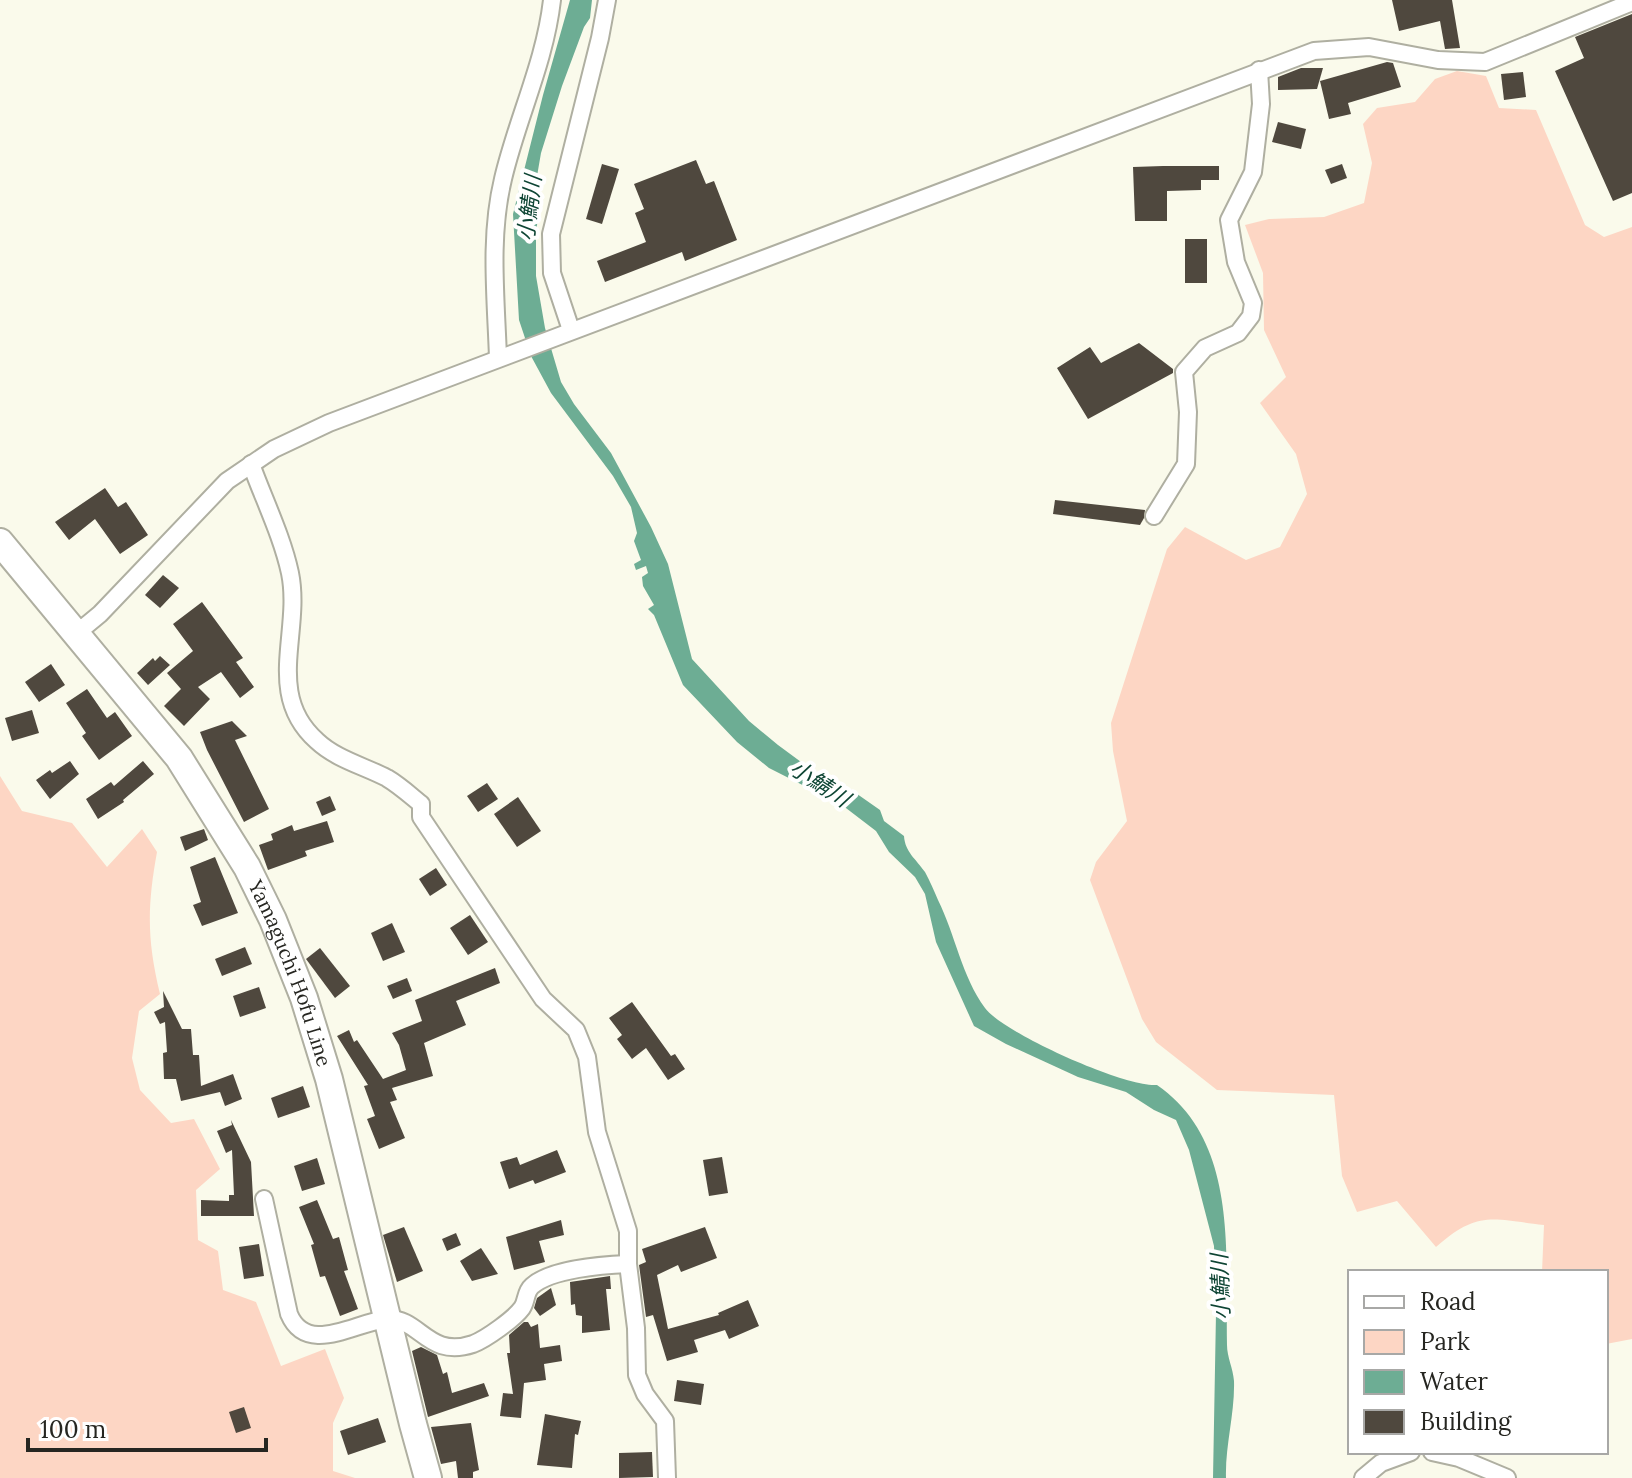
<svg xmlns="http://www.w3.org/2000/svg" width="1632" height="1478" font-family="Lora,'Noto Sans JP',serif">
<rect width="100%" height="100%" fill="#fafaeb"/>
<g fill="#fdd6c4">
<path d="M1457,71L1486,76L1499,108L1536,110L1585,225L1604,237L1632,227V1339L1606,1344V1272H1542L1544,1225C1492,1219 1478,1210 1436,1247L1397,1201L1357,1212L1342,1176L1334,1095L1217,1090L1156,1042L1142,1019L1090,880L1096,862L1127,821L1113,751L1111,723L1167,549L1185,527L1246,560L1280,547L1307,494L1296,454L1260,403L1286,377L1264,330L1263,273L1245,225L1269,219L1324,217L1364,203L1372,163L1363,124L1377,108L1415,102L1435,79Z"/>
<path d="M0,776L22,811L72,823L107,867L142,829L157,852C147,907 147,940 160,994L139,1011L132,1058L140,1090L171,1123L194,1119L220,1169L196,1190L198,1240L218,1251L223,1290L256,1302L281,1366L325,1349L344,1398L333,1423V1471L355,1478H0Z"/>
</g>
<path fill="#6dad94" d="M570,0H592L590,18L584,27L562,86L541,153L536,182L540,201L536,233V276L545,328L561,382L574,404L611,453L651,527L668,564L692,659L749,721L778,745L816,773L850,789L880,810L884,821L904,836C905,852 916,859 925,872C930,881 934,891 938,900C955,934 962,977 985,1008C1003,1033 1126,1088 1157,1085C1240,1142 1225,1257 1227,1345C1227,1357 1233,1368 1234,1381C1235,1413 1225,1446 1226,1478H1213L1216,1313L1214,1246L1189,1150L1176,1120L1154,1110L1126,1092L1078,1077L1006,1044L974,1026L936,942L925,894L915,877L889,852L876,831L842,805L769,768L737,742L683,685L654,615L648,609L654,605L643,586L642,577L648,573L646,566L636,570L634,564L641,560L634,541L637,533L631,507L613,476L551,393L531,356L519,320L513,214L543,95Z"/>
<g fill="#4f483e">
<path d="M1392,0H1452L1460,48L1445,49L1440,21L1399,31Z"/>
<path d="M1632,14V193L1613,201L1555,71L1584,58L1575,37Z"/>
<path d="M1387,62L1393,63L1401,87L1348,103L1351,114L1329,119L1320,81Z"/>
<path d="M1301,68H1323L1317,89L1278,90V77Z"/>
<path d="M1523,72L1526,97L1504,100L1501,74Z"/>
<path d="M1278,122L1306,129L1301,149L1272,142Z"/>
<path d="M696,160L706,184L714,181L737,240L685,261L682,252L605,282L597,261L646,242L635,213L644,209L634,184Z"/>
<path d="M602,164L619,169L602,224L586,219Z"/>
<path d="M1342,164L1347,178L1331,184L1325,170Z"/>
<path d="M1163,166H1219V180H1201V190L1167,191V221H1135L1133,167Z"/>
<rect x="1185" y="239" width="22" height="44"/>
<path d="M1139,343L1173,369V373L1088,419L1057,368L1090,347L1101,363Z"/>
<path d="M105,488L118,507L126,502L148,535L120,554L95,519L69,540L55,522Z"/>
<path d="M1055,500L1145,510L1144,518L1140,525L1053,514Z"/>
<path d="M163,575L179,588L160,608L145,595Z"/>
<path d="M202,602L243,658L236,662L254,687L240,698L221,672L198,687L210,699L184,726L164,706L181,689L167,673L193,651L173,624Z"/>
<path d="M160,656L170,665L148,685L137,673L153,658L155,661Z"/>
<path d="M51,664L65,685L39,702L25,682Z"/>
<path d="M87,689L107,718L115,712L132,736L99,760L82,736L86,733L66,703Z"/>
<path d="M32,710L39,733L12,741L5,718Z"/>
<path d="M232,721L247,736L235,740L269,809L244,822L207,750L200,732Z"/>
<path d="M70,761L79,774L50,799L36,780L50,770L52,773Z"/>
<path d="M143,761L154,774L123,800L124,802L98,819L86,799L111,782L114,786Z"/>
<path d="M487,783L498,799L478,812L467,796Z"/>
<path d="M330,796L336,810L322,816L316,802Z"/>
<path d="M518,797L541,831L517,847L494,814Z"/>
<path d="M327,821L334,842L305,851L307,856L268,870L259,845L273,840L271,834L292,825L294,831Z"/>
<path d="M204,829L208,840L185,851L180,837Z"/>
<path d="M215,857L238,913L202,926L193,905L201,902L190,867Z"/>
<path d="M436,868L447,885L430,896L419,879Z"/>
<path d="M470,915L488,942L468,955L450,928Z"/>
<path d="M392,923L405,952L383,961L371,933Z"/>
<path d="M245,947L252,964L222,976L215,959Z"/>
<path d="M320,948L350,986L335,998L306,959Z"/>
<path d="M495,968L500,983L456,1001L466,1025L424,1043L433,1076L392,1088L397,1100L390,1102L405,1138L379,1149L367,1119L375,1116L364,1086L368,1085L337,1036L349,1030L354,1042L357,1040L383,1079L406,1070L399,1045L392,1033L422,1021L415,1000Z"/>
<path d="M407,978L412,991L393,999L387,986Z"/>
<path d="M259,987L266,1008L240,1017L233,996Z"/>
<path d="M163,991L182,1029H191L193,1055H199L201,1086L233,1074L242,1099L225,1106L220,1092L181,1101L176,1079H164L163,1053L167,1052L165,1022L160,1024L154,1012L164,1007Z"/>
<path d="M632,1002L671,1056L675,1054L685,1069L668,1080L646,1048L632,1059L617,1039L622,1035L609,1018Z"/>
<path d="M303,1086L310,1107L278,1118L271,1098Z"/>
<path d="M231,1120L251,1162L254,1216H201V1200L229,1201V1195H234L232,1150L226,1153L217,1131L232,1125Z"/>
<path d="M557,1150L566,1172L535,1184L533,1180L509,1189L500,1162L517,1157L520,1165Z"/>
<path d="M722,1157L728,1193L709,1196L703,1160Z"/>
<path d="M317,1158L325,1184L302,1191L294,1166Z"/>
<path d="M317,1200L333,1239L339,1237L348,1270L344,1271L358,1309L340,1316L325,1276L320,1277L311,1245L314,1244L299,1207Z"/>
<path d="M561,1220L564,1235L539,1241L545,1262L514,1270L506,1237Z"/>
<path d="M404,1227L423,1271L397,1282L383,1235Z"/>
<path d="M705,1227L717,1258L681,1272L678,1265L657,1275L668,1329L719,1315L718,1313L748,1300L759,1326L729,1339L725,1330L694,1340L698,1352L667,1361L653,1315L646,1317L639,1265L646,1262L642,1249Z"/>
<path d="M456,1233L461,1245L447,1251L442,1239Z"/>
<path d="M259,1244L264,1276L244,1279L239,1247Z"/>
<path d="M481,1248L498,1274L472,1281L460,1261Z"/>
<path d="M610,1276L611,1289H606L610,1330L582,1333V1316L576,1315L575,1304L571,1305L570,1282Z"/>
<path d="M551,1288L556,1305L540,1316L534,1308L537,1298Z"/>
<path d="M524,1322H528L531,1327L538,1324L540,1348L560,1345L562,1361L544,1364L546,1380L524,1383L521,1418L500,1416L503,1393L513,1394L507,1353H510L509,1335Z"/>
<path d="M421,1347L437,1355L443,1374L447,1372L452,1393L484,1383L489,1396L428,1417L412,1351Z"/>
<path d="M677,1380L704,1384L701,1405L674,1401Z"/>
<path d="M244,1407L251,1428L236,1433L229,1412Z"/>
<path d="M545,1414L581,1421L578,1435L575,1434L572,1468L537,1465Z"/>
<path d="M378,1418L386,1442L348,1455L340,1431Z"/>
<path d="M471,1423L479,1470L473,1472V1478H458L456,1461L441,1464L431,1427Z"/>
<path d="M652,1452L653,1477L619,1478V1453Z"/>
</g>
<g fill="none" stroke-linecap="round" stroke-linejoin="round">
<defs>
<g id="minor">
<path d="M571,330L552,273L551,234L600,38L607,0"/>
<path d="M498,358C496,298 489,237 503,179C517,119 545,62 552,0"/>
<path d="M251,464C264,500 282,536 290,573C302,632 264,694 317,741C336,759 364,766 387,778C399,785 410,795 421,804V817L543,999L576,1030L587,1057L597,1132L628,1231V1264L636,1328L637,1375L645,1394L665,1421L667,1478"/>
<path d="M1154,516L1186,464L1188,412L1184,372L1205,348L1238,333L1251,316L1253,303L1236,262L1229,220L1253,172L1261,104L1259,70"/>
<path d="M77,633L100,614L227,481L274,449L329,423L1314,51L1369,47L1438,60L1485,62L1632,2"/>
<path d="M264,1199L289,1314C307,1357 357,1321 388,1319C420,1318 428,1359 473,1344C486,1339 514,1319 522,1308C527,1301 525,1292 532,1286C551,1269 603,1265 628,1264"/>
<path d="M1432,1452L1459,1458L1507,1478"/>
<path d="M1363,1478L1381,1463L1411,1452"/>
</g>
<g id="primary">
<path id="s1" d="M0,542L179,758L247,867L273,920L304,998L329,1079L413,1424L428,1478"/>
</g>
</defs>
<use href="#minor" stroke="#afafa1" stroke-width="20"/>
<use href="#primary" stroke="#afafa1" stroke-width="30"/>
<use href="#minor" stroke="#fff" stroke-width="16"/>
<use href="#primary" stroke="#fff" stroke-width="26"/>
</g>
<g text-anchor="middle" stroke-width="8" stroke-linejoin="round" paint-order="stroke">
<g font-size="20" fill="#262621" stroke="#fff">
<text dy="7" stroke="none"><textPath href="#s1" startOffset="524">Yamaguchi Hofu Line</textPath></text>
</g>
<g font-size="22" font-style="italic" fill="#0e4534" stroke="#fff">
<text transform="translate(529 208) rotate(-83)" y="8">小鯖川</text>
<text transform="translate(820 783) rotate(33)" y="8">小鯖川</text>
<text transform="translate(1220 1287) rotate(-92)" y="8">小鯖川</text>
</g>
</g>
<rect x="1348" y="1270" width="260" height="184" fill="#ffffff" stroke="#a8a8a6" stroke-width="2"/>
<rect x="1364" y="1296" width="40" height="12" fill="#ffffff" stroke="#a8a8a6" stroke-width="2"/>
<text x="1420" y="1310" font-size="24" fill="#262621">Road</text>
<rect x="1364" y="1330" width="40" height="24" fill="#fdd6c4" stroke="#a8a8a6" stroke-width="2"/>
<text x="1420" y="1350" font-size="24" fill="#262621">Park</text>
<rect x="1364" y="1370" width="40" height="24" fill="#6dad94" stroke="#a8a8a6" stroke-width="2"/>
<text x="1420" y="1390" font-size="24" fill="#262621">Water</text>
<rect x="1364" y="1410" width="40" height="24" fill="#4f483e" stroke="#a8a8a6" stroke-width="2"/>
<text x="1420" y="1430" font-size="24" fill="#262621">Building</text>
<path d="M28 1438v12h238v-12" fill="none" stroke="#262621" stroke-width="4"/>
<text x="40" y="1438" font-size="24" fill="#262621" stroke="#ffffff" stroke-width="6" paint-order="stroke">100 m</text>
</svg>
